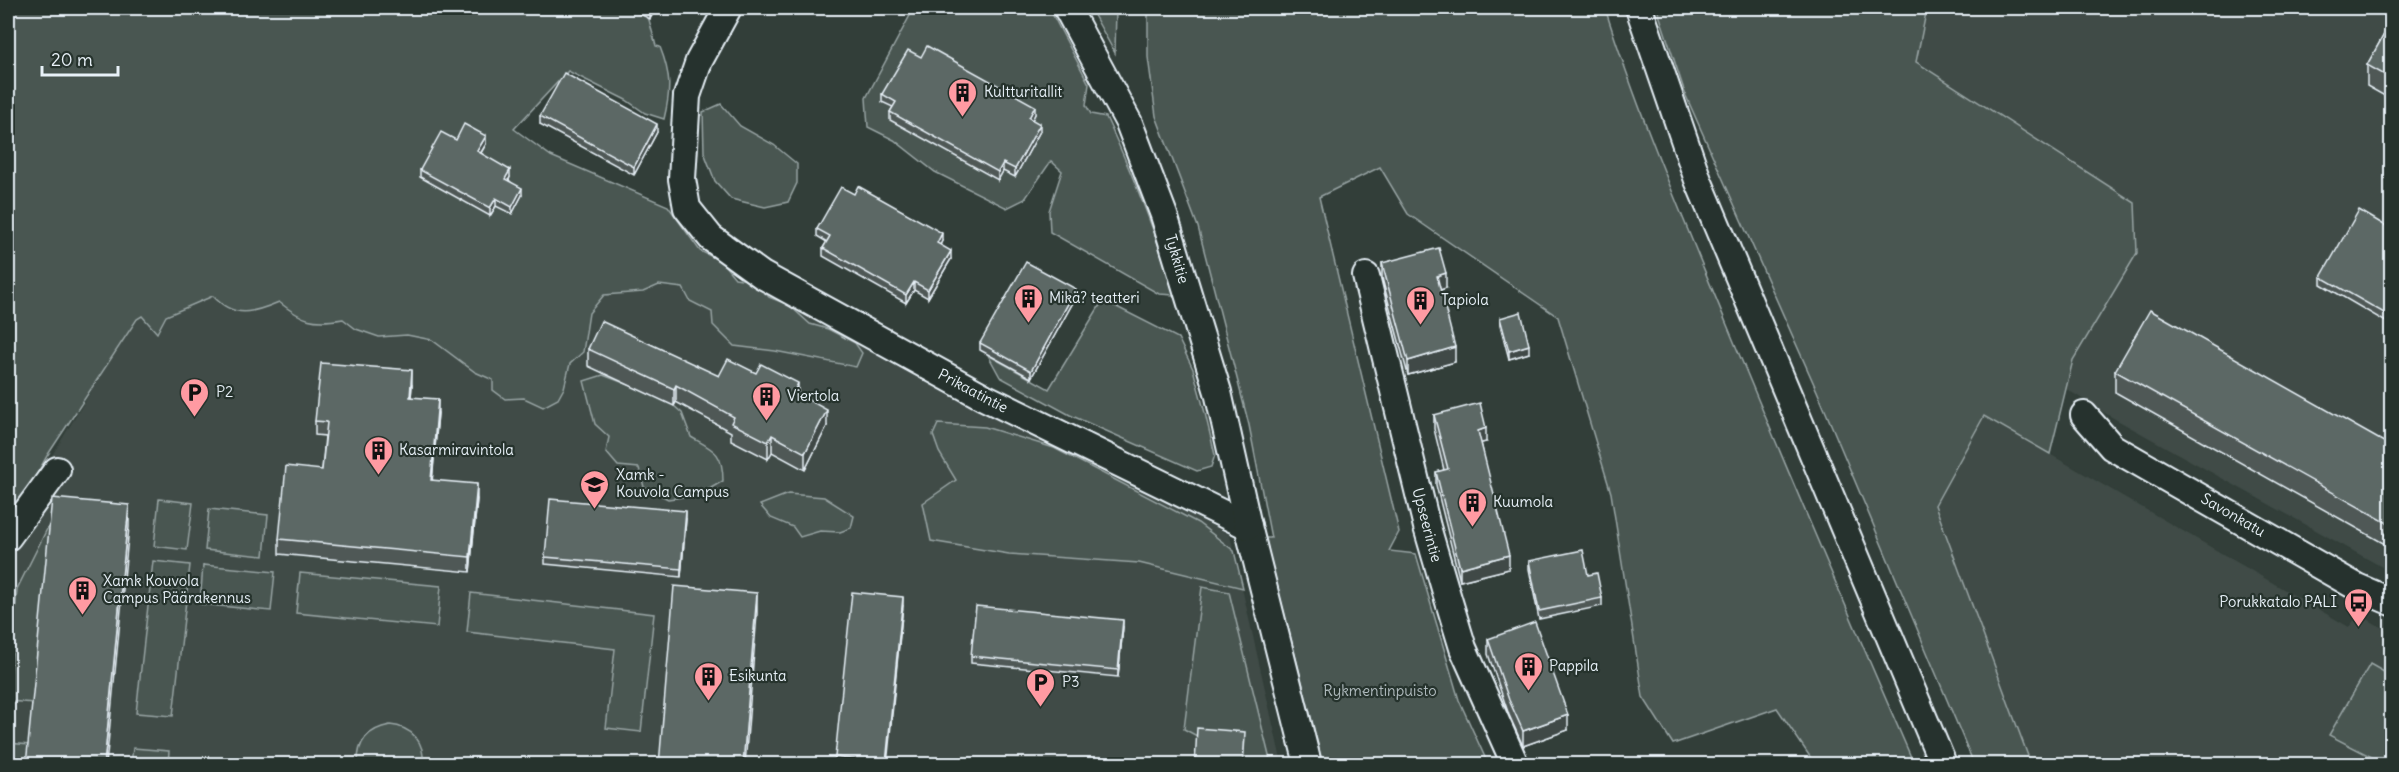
<svg xmlns="http://www.w3.org/2000/svg" width="2399" height="772" font-family="Delius,sans-serif">
<rect width="100%" height="100%" fill="#323e39"/>
<filter id="ink" filterUnits="userSpaceOnUse"><feTurbulence type="fractalNoise" baseFrequency=".0167" numOctaves="2"/><feDisplacementMap in="SourceGraphic" scale="12" xChannelSelector="R" yChannelSelector="G"/><feConvolveMatrix kernelMatrix="1 2 1 2 8 2 1 2 1" color-interpolation-filters="sRGB"/></filter>
<g filter="url(#ink)">
<g fill="#3f4b46">
<path d="M1901,8H2391V572L2108,415L1969,328Z"/>
<path d="M191,227L669,242L1230,535L1282,764H8V483L34,485Z"/>
<path d="M1984,416L2349,627L2359,614L2391,633V764H2031L1935,505Z"/>
</g>
<g fill="#495651" stroke="#98a4a4" stroke-width="1.5">
<path d="M8,8H632L648,16L656,46L660,47C671,75 671,90 664,119L645,113L626,100L568,71L514,129L551,156L668,206L700,251L721,261L735,278L755,281L769,297L789,305L810,324L828,329L855,343L862,353L856,367L775,351L734,346L713,325L712,312L690,301L683,288L659,285L643,292L604,295L589,313L583,352L570,364L564,388L558,399L543,407L524,398L505,399L493,390V380L475,372L432,340L407,335L379,337L356,329L343,319C313,324 303,321 279,302C253,313 234,319 213,296L166,316L157,333L142,316L137,319L47,456L8,526Z"/>
<path d="M914,8H1049L1089,84L1086,105L1091,114L1106,117C1133,175 1157,234 1174,295L1159,294L1050,232L1049,211L1062,171L1051,161L1025,199L1007,208L935,172L894,140L868,127L866,98Z"/>
<path d="M1090,8H1116L1115,53Z"/>
<path d="M1148,8H1605C1639,116 1684,220 1727,325C1788,472 1851,619 1914,764H1815L1777,708L1673,744L1643,697L1611,493L1558,317L1408,214L1380,167L1319,197L1399,532L1389,551L1416,554L1459,700L1488,764H1323L1265,538H1271L1249,425L1198,227L1156,116L1148,57Z"/>
<path d="M1657,8H1927L1916,62L2135,203L2137,253L2073,360L2050,454L1984,416L1935,505L2031,764H1974L1817,391L1686,96Z"/>
<path d="M721,104L740,126L774,145L797,164V183L788,202L765,207L731,199L715,181L704,152L703,112Z"/>
<path d="M1103,300L1178,338L1193,369L1205,413L1215,455L1211,467L1197,471L1070,415L1000,377L988,355L1049,389Z"/>
<path d="M603,375L666,399L682,413L691,437C714,450 723,452 723,481L699,495L668,499L644,487L639,468L618,466L606,452L609,437L595,424L584,381Z"/>
<path d="M938,424L985,427L1054,448L1198,523L1234,551L1243,588L1139,563L1009,554L931,541L923,503L956,480L939,452L933,435Z"/>
<path d="M788,494L824,497L854,516L851,528L840,532L820,531L800,537L793,527L771,518L760,505Z"/>
<path d="M159,499L193,503L187,550L154,546Z"/>
<path d="M209,509L268,515L264,556L205,550Z"/>
<path d="M52,519L35,703L8,701L17,589Z"/>
<path d="M153,561L190,565L173,716L136,713Z"/>
<path d="M203,565L275,572L271,611L200,604Z"/>
<path d="M300,573L441,586L437,627L296,613Z"/>
<path d="M1202,587L1229,592L1271,764H1243L1245,739L1197,736L1184,729Z"/>
<path d="M471,593L654,614L641,732L606,728L615,649L467,632Z"/>
<path d="M2370,664L2391,676V723L2384,735L2391,740V753L2385,764L2329,735Z"/>
<path d="M390,725C412,727 425,742 423,764H358C357,742 368,729 390,725Z"/>
<path d="M8,743L30,745L29,764H8Z"/>
<path d="M133,748L169,751L168,764H131Z"/>
</g>
<g fill="none" stroke-linecap="round" stroke-linejoin="round">
<defs>
<g id="minor">
<path d="M728,8L699,61L687,96L682,179L687,208L711,238L762,275L984,397L1248,526L1308,764"/>
<path d="M1067,8L1129,123L1164,215L1218,392L1248,526"/>
<path d="M1639,8L1698,180L1943,764"/>
<path d="M1366,276L1427,527L1446,592L1463,648L1515,764"/>
<path d="M2084,415L2112,447L2357,587L2392,602"/>
<path d="M8,537L57,470"/>
</g>
</defs>
<use href="#minor" stroke="#e8f1f8" stroke-width="30"/>
<use href="#minor" stroke="#26332d" stroke-width="26"/>
</g>
<g fill="#4f5957" stroke="#e8f1f8" stroke-width="1.5">
<path d="M628,8H656L650,19Z"/>
<path d="M2391,22L2390,99L2367,86V65Z"/>
<path d="M921,57L1035,114L1032,120L1040,131L1015,177L1003,171L998,180L890,120V112L893,107L882,102V94Z"/>
<path d="M540,116L657,132L634,175L540,124Z"/>
<path d="M456,140L486,144L481,153L510,177L509,180L522,195L512,214L496,206L490,216L420,177V170Z"/>
<path d="M817,229L942,241L940,245L951,259L928,298L914,290L906,303L823,256V248L827,242L817,236Z"/>
<path d="M2391,229V325L2321,284V277Z"/>
<path d="M1382,263L1446,288L1441,290L1455,362L1408,375L1382,278Z"/>
<path d="M1076,297L1031,378L980,350V343Z"/>
<path d="M1500,318L1529,353L1509,359L1500,325Z"/>
<path d="M588,349L719,376L756,373L798,395L827,426L805,470L772,452L768,459L731,440V432L676,402L674,406L588,366Z"/>
<path d="M2115,371L2391,446V560L2385,556V544L2115,392Z"/>
<path d="M412,385L411,397L438,413L432,480L477,499L470,572L279,554V539L322,470L325,436L315,435V421Z"/>
<path d="M1434,415L1486,442L1481,443L1509,569L1460,581L1436,485V472L1444,470L1434,429Z"/>
<path d="M686,519L681,577L545,564V557Z"/>
<path d="M1529,561L1588,575L1602,598V606L1539,619L1529,569Z"/>
<path d="M903,605L887,765H835V757Z"/>
<path d="M1123,627L1118,677L971,663V656Z"/>
<path d="M1488,639L1568,730L1523,746L1509,715L1488,654Z"/>
</g>
<g fill="#404947" stroke="#e8f1f8" stroke-width="1.5">
<path d="M650,8H656L650,19Z"/>
<path d="M2391,75V96L2390,99V78Z"/>
<path d="M1035,106V114L1029,126V118Z"/>
<path d="M657,124V132L634,175V167Z"/>
<path d="M1040,124V131L1015,177V169Z"/>
<path d="M486,136V144L477,159V151Z"/>
<path d="M1003,163V171L998,180V172Z"/>
<path d="M510,170V177L505,186V179Z"/>
<path d="M522,188V195L512,214V207Z"/>
<path d="M496,198V206L490,216V208Z"/>
<path d="M942,233V241L937,250V243Z"/>
<path d="M951,251V259L928,298V290Z"/>
<path d="M1446,273V288L1437,291V276Z"/>
<path d="M914,282V290L906,303V295Z"/>
<path d="M1076,289V297L1031,378V371Z"/>
<path d="M1529,345V353L1509,359V351Z"/>
<path d="M1455,347V362L1408,375V361Z"/>
<path d="M412,370V385L410,411V397Z"/>
<path d="M798,383V399L794,392Z"/>
<path d="M676,385V402L674,406V389Z"/>
<path d="M438,399V413L431,495V480Z"/>
<path d="M827,410V426L805,470V453Z"/>
<path d="M1486,428V442L1478,444V431Z"/>
<path d="M772,435V452L768,459V442Z"/>
<path d="M477,484V499L470,572V557Z"/>
<path d="M129,505V527L106,765H104Z"/>
<path d="M686,511V519L681,577V569Z"/>
<path d="M1509,555V569L1460,581V568Z"/>
<path d="M757,593V614L745,765H743Z"/>
<path d="M903,597V605L886,765Z"/>
<path d="M1123,620V627L1118,677V670Z"/>
<path d="M1568,715V730L1523,746V731Z"/>
</g>
<g fill="#5c6865" stroke="#e8f1f8" stroke-width="1.5">
<path d="M2391,22V75L2390,78L2367,65Z"/>
<path d="M927,46L1035,106L1029,118L1040,124L1015,169L1003,163L998,172L890,112L896,102L882,94L908,50L921,57Z"/>
<path d="M564,73L657,124L634,167L540,116Z"/>
<path d="M464,124L486,136L477,151L510,170L505,179L522,188L512,207L496,198L490,208L420,170L441,132L456,140Z"/>
<path d="M858,186L942,233L937,243L951,251L928,290L914,282L906,295L823,248L830,236L817,229L841,187L854,194Z"/>
<path d="M2359,210L2391,229V317L2321,277Z"/>
<path d="M1439,248L1446,273L1437,276L1455,347L1408,361L1382,263Z"/>
<path d="M1026,262L1076,289L1031,371L980,343Z"/>
<path d="M2150,310L2391,446V538L2385,535L2391,525L2115,371Z"/>
<path d="M1521,312L1529,345L1509,351L1500,318Z"/>
<path d="M601,321L719,376L728,359L756,373L761,364L798,383L794,392L827,410L805,453L772,435L768,442L731,423L734,417L676,385L674,389L588,349Z"/>
<path d="M321,363L412,370L410,397L438,399L431,480L477,484L470,557L279,539L286,466L322,470L327,422L315,421Z"/>
<path d="M1480,403L1486,428L1478,431L1509,555L1460,568L1436,472L1448,469L1434,415Z"/>
<path d="M52,498L129,505L104,765H26Z"/>
<path d="M550,499L686,511L681,569L545,557Z"/>
<path d="M1583,550L1588,575L1597,573L1602,598L1539,611L1529,561Z"/>
<path d="M674,586L757,593L743,765H659Z"/>
<path d="M852,592L903,597L886,763L835,757Z"/>
<path d="M976,606L1123,620L1118,670L971,656Z"/>
<path d="M1535,622L1568,715L1523,731L1509,700L1488,639Z"/>
<path d="M1197,728L1245,732L1243,765H1195Z"/>
</g>
</g>
<defs>
<symbol id="building-pin" viewBox="-11 -11 22 30"><path d="M0 17L-7.5 6A9.5 9.5 0 1 1 7.5 6Z" fill="#ff9aa2" stroke="#26332d"/><path d="M-4-6H4V6H1V3H-1V6H-4ZM-2.5-4.3h1.7v1.8h-1.7ZM.8-4.3h1.7v1.8H.8ZM-2.5-1h1.7V.8h-1.7ZM.8-1h1.7V.8H.8Z" fill="#111"/></symbol>
<symbol id="parking-pin" viewBox="-11 -11 22 30"><path d="M0 17L-7.5 6A9.5 9.5 0 1 1 7.5 6Z" fill="#ff9aa2" stroke="#26332d"/><path d="M-3.5-5.5H1a3.5 3.5 0 0 1 0 7H-1V5.5H-3.5ZM-1-3.4V-.6H.8a1.4 1.4 0 0 0 0-2.8Z" fill="#111"/></symbol>
<symbol id="university-pin" viewBox="-11 -11 22 30"><path d="M0 17L-7.5 6A9.5 9.5 0 1 1 7.5 6Z" fill="#ff9aa2" stroke="#26332d"/><path d="M0-5L7-2L0 1L-7-2ZM-4 1L0 2.5L4 1V4Q0 6-4 4Z" fill="#111"/></symbol>
<symbol id="bus-pin" viewBox="-11 -11 22 30"><path d="M0 17L-7.5 6A9.5 9.5 0 1 1 7.5 6Z" fill="#ff9aa2" stroke="#26332d"/><path d="M-5-6H5V4H4V6H2V4H-2V6H-4V4H-5ZM-3.5-4V0h7V-4ZM-3.5 1.2v1.5H-2V1.2ZM2 1.2v1.5H3.5V1.2Z" fill="#111"/></symbol>
</defs>
<g fill-rule="evenodd">
<use href="#building-pin" x="946" y="76" width="33" height="45"/>
<use href="#building-pin" x="1012" y="282" width="33" height="45"/>
<use href="#building-pin" x="1404" y="284" width="33" height="45"/>
<use href="#parking-pin" x="178" y="376" width="33" height="45"/>
<use href="#building-pin" x="750" y="380" width="33" height="45"/>
<use href="#building-pin" x="362" y="434" width="33" height="45"/>
<use href="#university-pin" x="578" y="468" width="33" height="45"/>
<use href="#building-pin" x="1456" y="486" width="33" height="45"/>
<use href="#building-pin" x="66" y="574" width="33" height="45"/>
<use href="#bus-pin" x="2342" y="586" width="33" height="45"/>
<use href="#building-pin" x="1512" y="650" width="33" height="45"/>
<use href="#building-pin" x="692" y="660" width="33" height="45"/>
<use href="#parking-pin" x="1024" y="666" width="33" height="45"/>
</g>
<g text-anchor="middle" stroke-width="4.5" stroke-linejoin="round" paint-order="stroke">
<g font-size="15" fill="#e8f1f8" stroke="#26332d" text-anchor="start">
<text x="984" y="97">Kultturitallit</text>
<text x="1049" y="303">Mikä? teatteri</text>
<text x="1441" y="305">Tapiola</text>
<text x="216" y="397">P2</text>
<text x="787" y="401">Viertola</text>
<text x="399" y="455">Kasarmiravintola</text>
<text x="616" y="480">Xamk -<tspan x="616" dy="17">Kouvola Campus</tspan></text>
<text x="1493" y="507">Kuumola</text>
<text x="103" y="586">Xamk Kouvola<tspan x="103" dy="17">Campus Päärakennus</tspan></text>
<text x="2337" y="607" text-anchor="end">Porukkatalo PALI</text>
<text x="1549" y="671">Pappila</text>
<text x="729" y="681">Esikunta</text>
<text x="1062" y="687">P3</text>
</g>
<g font-size="15" fill="#e8f1f8" stroke="#26332d">
<text transform="translate(1177 259) rotate(74)" y="5">Tykkitie</text>
<text transform="translate(973 391) rotate(28)" y="5">Prikaatintie</text>
<text transform="translate(2233 515) rotate(30)" y="5">Savonkatu</text>
<text transform="translate(1427 525) rotate(75)" y="5">Upseerintie</text>
</g>
<g font-size="15" fill="#b0bbbe" stroke="#26332d">
<text x="1380" y="696">Rykmentinpuisto</text>
</g>
</g>
<rect width="2399" height="772" fill="none" stroke="#26332d" stroke-width="30"/>
<rect x="15" y="15" width="2369" height="742" fill="none" stroke="#e8f1f8" stroke-width="2" filter="url(#ink)"/>
<path d="M42 66v9h76v-9" fill="none" stroke="#e8f1f8" stroke-width="3"/>
<text x="51" y="66" font-size="18" fill="#e8f1f8" stroke="#26332d" stroke-width="4.5" paint-order="stroke">20 m</text>
</svg>
